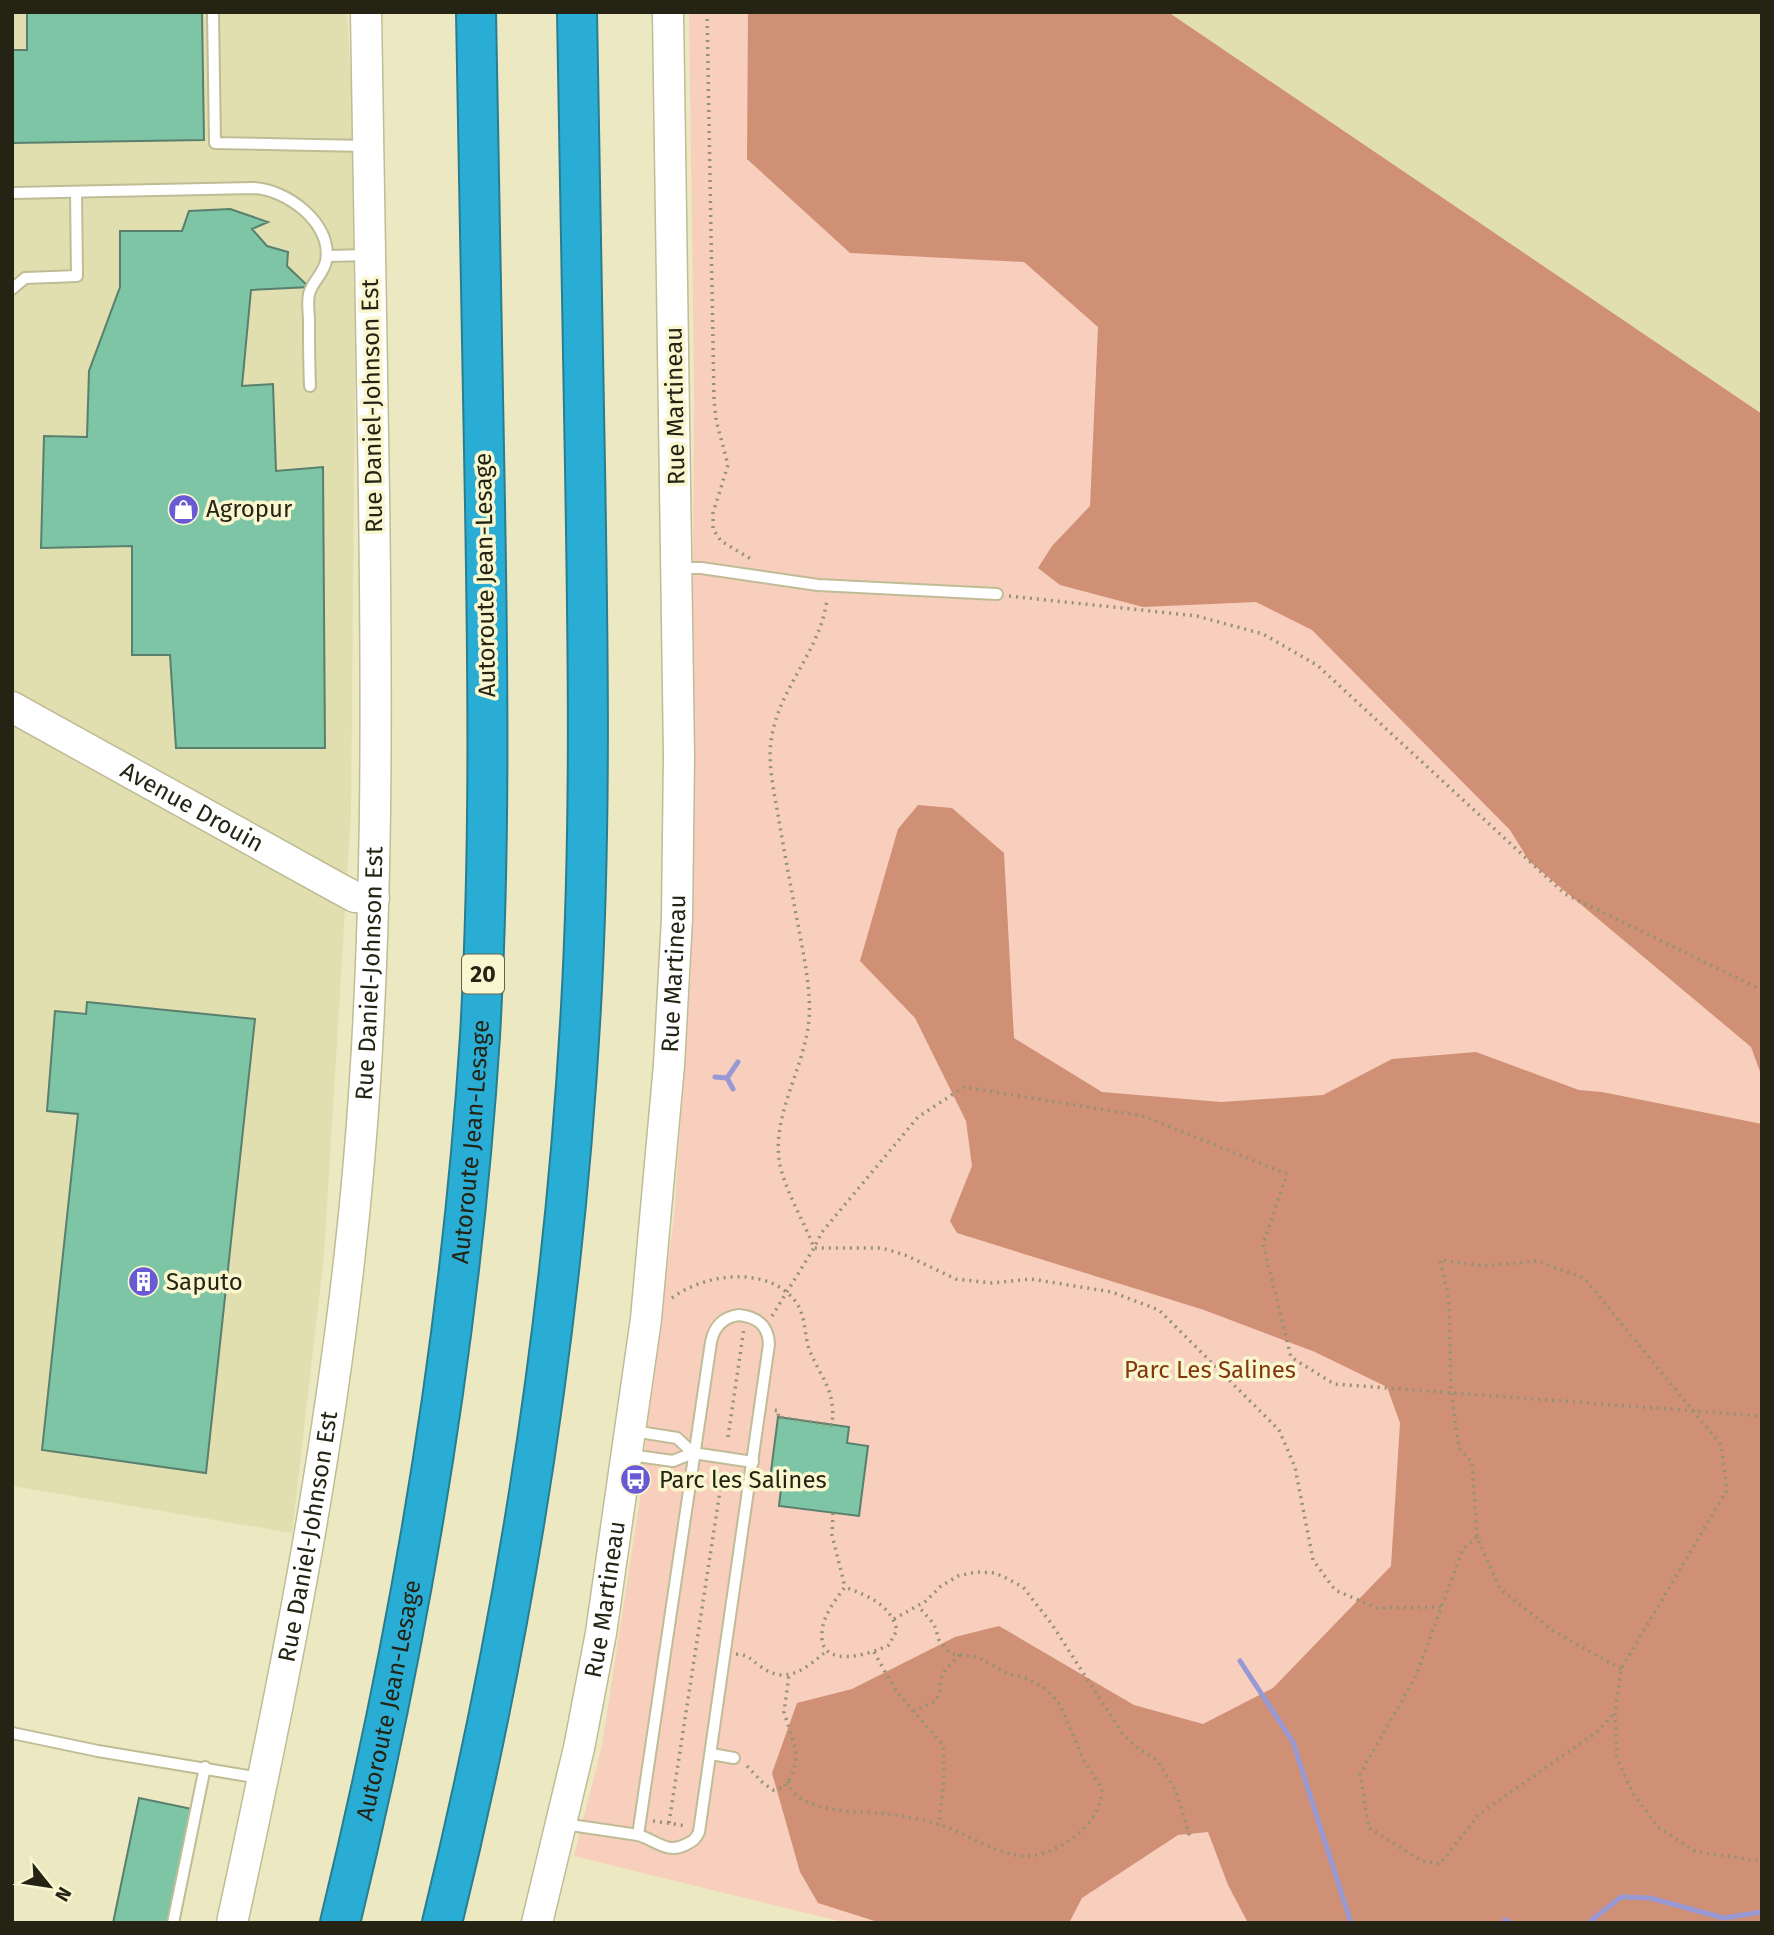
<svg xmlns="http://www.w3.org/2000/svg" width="1774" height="1935" font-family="'Fira Sans',sans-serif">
<rect width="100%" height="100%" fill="#ece9c2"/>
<g fill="#e1deb0">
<path d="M12,12H347L357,186L351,812L324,1255L292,1533L12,1486Z"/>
<path d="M1168,12H1762V416Z"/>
</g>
<path fill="#f8cebd" d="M689,12H1167L1762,422V1923H847L574,1856L602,1745L640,1499L651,1385L674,1217L691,970L694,380Z"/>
<g fill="#d09075">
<path d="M748,12H1168L1762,414V1077L1751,1047L1529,861L1510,830L1312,630L1256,602L1143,607L1060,585L1038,568L1052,546L1090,506L1098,327L1024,262L850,253L747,159Z"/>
<path d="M918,805L952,808L1004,853L1014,1038L1102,1092L1221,1102L1323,1095L1392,1059L1476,1052L1579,1090L1602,1092L1762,1124V1923H1248L1228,1885L1208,1832L1178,1835L1082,1898L1069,1923H881L818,1903L800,1872L772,1773L797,1703L852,1689L955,1637L999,1626L1134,1705L1203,1724L1273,1688L1391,1566L1400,1423L1387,1387L1315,1352L1204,1310L957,1233L950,1221L972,1166L966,1121L915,1018L860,961L898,829Z"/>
</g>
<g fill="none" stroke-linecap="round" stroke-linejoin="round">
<g stroke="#9898d4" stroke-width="5">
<path d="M715,1077L727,1078"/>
<path d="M733,1089L727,1078L738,1062"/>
<path d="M1240,1661L1293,1742L1351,1923"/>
<path d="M1504,1923L1505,1920L1511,1923"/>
<path d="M1588,1923L1621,1897L1650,1898L1724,1918L1762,1912"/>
</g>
</g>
<g fill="#7dc5a4" stroke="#597f6d" stroke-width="2">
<path d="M27,12H202L204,140L12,143V50H27Z"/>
<path d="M230,209L268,222L252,229L267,246L288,252L287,266L309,287L251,290L242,386L273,384L276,471L323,467L325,748H176L170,655H132V546L41,548L44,436L87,437L89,371L120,287V231H182L189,211Z"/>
<path d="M87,1002L255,1019L206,1473L42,1450L78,1114L47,1111L55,1011L86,1014Z"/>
<path d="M778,1417L849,1427L847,1443L868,1446L859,1516L779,1506L782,1480L770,1479Z"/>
<path d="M139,1798L192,1809L169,1923H113Z"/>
</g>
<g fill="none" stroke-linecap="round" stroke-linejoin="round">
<defs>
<g id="lane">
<path d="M213,12L215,143L366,146"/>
<path d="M12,193L253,188C286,189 333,223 326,261C324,273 312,282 309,294C307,303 309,313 309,321C309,343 309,365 310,386"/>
<path d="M327,256L370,255"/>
<path d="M12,289L25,278L77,276L76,192"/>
<path d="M679,568H701L818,585L997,594"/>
<path d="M739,1315C757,1317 768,1325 769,1344L699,1832C696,1839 693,1841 687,1844C667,1855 656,1840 638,1835L711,1342C714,1327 723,1317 739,1315Z"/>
<path d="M633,1431L677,1438L693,1453"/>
<path d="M630,1455L673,1461L693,1453L753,1462"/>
<path d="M12,1733L98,1751L260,1778"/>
<path d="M711,1754L734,1758"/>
<path d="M564,1824L638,1835"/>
<path d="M173,1923L205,1767"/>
</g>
<g id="secondary">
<path id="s1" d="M12,707L340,889L355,897L374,898"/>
<path id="s2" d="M232,1923C287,1671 337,1419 359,1161C378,939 377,718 374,495C371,334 369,173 366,12"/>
<path id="s3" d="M537,1923L579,1748L601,1633L646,1319L669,1065L677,918L679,756L668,12"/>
</g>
<g id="highway">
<path id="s4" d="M340,1923C411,1631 461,1336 480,1036C490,859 488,682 485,505C482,341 479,176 476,12"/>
<path d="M442,1923C516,1622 564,1317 581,1007C591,827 588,647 585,466C582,315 580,164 577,12"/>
</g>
</defs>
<use href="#lane" stroke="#bfbc96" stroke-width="14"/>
<use href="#secondary" stroke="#bfbc96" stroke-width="33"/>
<use href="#highway" stroke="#287d91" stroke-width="42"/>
<g stroke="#949276" stroke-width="3.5" stroke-dasharray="2 5" stroke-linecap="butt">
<path d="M707,12L714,399L716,420L728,465L713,513V529L721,541L751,559"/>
<path d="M1009,596L1197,616L1263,634L1317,665L1565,894L1762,990"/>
<path d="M672,1298C705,1273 768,1265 796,1302C806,1316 804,1334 809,1349C821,1379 836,1389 832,1425L778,1417L779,1411L774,1410"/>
<path d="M772,1316L814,1248C804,1221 782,1185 779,1159C773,1114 805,1065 809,1020C811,991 805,963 800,935C792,893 784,851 777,809C773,787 768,763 771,741C778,688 821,651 827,599"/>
<path d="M728,1437L744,1328"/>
<path d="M833,1513L832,1535L845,1587C835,1600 823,1616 822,1632C818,1671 871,1654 889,1645L897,1630C890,1604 868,1596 845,1587"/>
<path d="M1477,1537L1463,1549L1415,1678L1360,1774L1369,1828L1422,1861L1440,1864L1479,1814L1598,1731L1614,1714"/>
<path d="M1441,1607L1377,1608L1335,1590L1313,1560L1295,1467L1279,1430L1159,1310L1112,1292L1031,1279L992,1283L956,1279L905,1255L882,1248H814L822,1232L918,1117L964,1087L1143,1116L1287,1174L1263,1244L1291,1357L1334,1384L1762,1416"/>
<path d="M894,1619L926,1601L941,1586L958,1576L976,1572L995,1573L1008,1579L1023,1587L1051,1623L1122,1733L1136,1747L1157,1760L1176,1791L1190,1837"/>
<path d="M874,1652L896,1691L943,1745L944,1778L939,1825"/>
<path d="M736,1654C749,1655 750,1659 760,1666C787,1687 807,1667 828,1650"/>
<path d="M1621,1669L1552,1630L1500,1589L1477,1537L1472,1462L1459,1448L1451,1391L1449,1300L1440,1260L1484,1266L1537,1261L1584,1278L1721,1445L1727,1490L1621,1669L1615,1713L1617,1758L1632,1792L1658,1827L1696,1852L1762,1861"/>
<path d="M913,1711L936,1701L939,1694L942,1674L960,1654"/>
<path d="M747,1766L763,1783L773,1790L784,1788L792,1775L796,1762L795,1747L784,1712L789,1675"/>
<path d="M788,1781C796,1813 853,1811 879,1813C903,1816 924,1819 947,1827C971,1837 996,1853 1022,1856C1051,1858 1090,1832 1099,1805C1101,1800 1101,1794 1102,1789L1083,1759L1061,1706L1051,1694L1043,1687L1025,1678L1006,1673L978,1657L954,1654L948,1651L939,1640L934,1624L918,1606"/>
<path d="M653,1821L687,1826"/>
<path d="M669,1823L722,1478"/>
</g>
<use href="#lane" stroke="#fff" stroke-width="10"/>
<use href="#secondary" stroke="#fff" stroke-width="30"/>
<use href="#highway" stroke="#2aadd5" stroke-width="38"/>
</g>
<defs>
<symbol id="shop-disc" viewBox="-11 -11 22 22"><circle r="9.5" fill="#685ad3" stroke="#f9f7cf"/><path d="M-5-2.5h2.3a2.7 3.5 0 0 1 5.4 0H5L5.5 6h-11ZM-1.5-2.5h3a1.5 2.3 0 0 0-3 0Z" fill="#fff"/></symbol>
<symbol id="building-disc" viewBox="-11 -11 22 22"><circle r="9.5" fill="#685ad3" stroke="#f9f7cf"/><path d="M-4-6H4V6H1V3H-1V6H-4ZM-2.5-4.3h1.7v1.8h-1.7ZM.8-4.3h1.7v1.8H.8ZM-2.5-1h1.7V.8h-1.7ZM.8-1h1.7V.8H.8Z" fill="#fff"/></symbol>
<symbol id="bus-disc" viewBox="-11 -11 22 22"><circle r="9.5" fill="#685ad3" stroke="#f9f7cf"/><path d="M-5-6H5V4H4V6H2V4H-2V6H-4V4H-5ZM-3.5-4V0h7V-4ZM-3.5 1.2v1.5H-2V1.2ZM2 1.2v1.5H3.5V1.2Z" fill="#fff"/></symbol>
</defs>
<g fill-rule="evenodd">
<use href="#shop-disc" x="166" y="492" width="35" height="35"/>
<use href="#building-disc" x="126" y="1264" width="35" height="35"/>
<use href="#bus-disc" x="618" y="1462" width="35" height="35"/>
</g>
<g text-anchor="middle" stroke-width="7" stroke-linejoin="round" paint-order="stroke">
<rect fill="#f9f7cf" stroke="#64634c" stroke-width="2" x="462" y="954.5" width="42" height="39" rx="5"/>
<g font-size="23" font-weight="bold" fill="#242314">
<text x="483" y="982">20</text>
</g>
<g font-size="24" fill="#242314" stroke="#f9f7cf">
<text transform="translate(372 406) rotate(-91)" y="8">Rue Daniel-Johnson Est</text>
<text transform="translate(675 406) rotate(-91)" y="8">Rue Martineau</text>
<text transform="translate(485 575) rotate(-91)" y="8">Autoroute Jean-Lesage</text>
<text dy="8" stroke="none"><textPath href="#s1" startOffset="206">Avenue Drouin</textPath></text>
<text dy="8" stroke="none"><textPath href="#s2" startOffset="961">Rue Daniel-Johnson Est</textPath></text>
<text dy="8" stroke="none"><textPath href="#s3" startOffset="961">Rue Martineau</textPath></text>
<text dy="8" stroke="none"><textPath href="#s4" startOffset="793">Autoroute Jean-Lesage</textPath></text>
<text dy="8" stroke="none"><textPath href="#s2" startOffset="394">Rue Daniel-Johnson Est</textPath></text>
<text dy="8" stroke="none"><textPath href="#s3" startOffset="331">Rue Martineau</textPath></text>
<text dy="8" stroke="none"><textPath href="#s4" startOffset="228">Autoroute Jean-Lesage</textPath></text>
</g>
<g font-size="24" fill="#242314" stroke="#f9f7cf" text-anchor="start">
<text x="206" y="517">Agropur</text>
<text x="166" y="1290">Saputo</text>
<text x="659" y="1488">Parc les Salines</text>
</g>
<g font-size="24" fill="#83370e" stroke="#f9f7cf">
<text x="1210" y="1378">Parc Les Salines</text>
</g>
</g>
<rect width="1774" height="1935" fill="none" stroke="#242314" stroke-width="28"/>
<g transform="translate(49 1886) rotate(120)" stroke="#f9f7cf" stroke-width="5" paint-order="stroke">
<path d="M0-5L12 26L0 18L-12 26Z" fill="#242314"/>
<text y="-10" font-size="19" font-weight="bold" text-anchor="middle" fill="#242314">N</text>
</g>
</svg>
